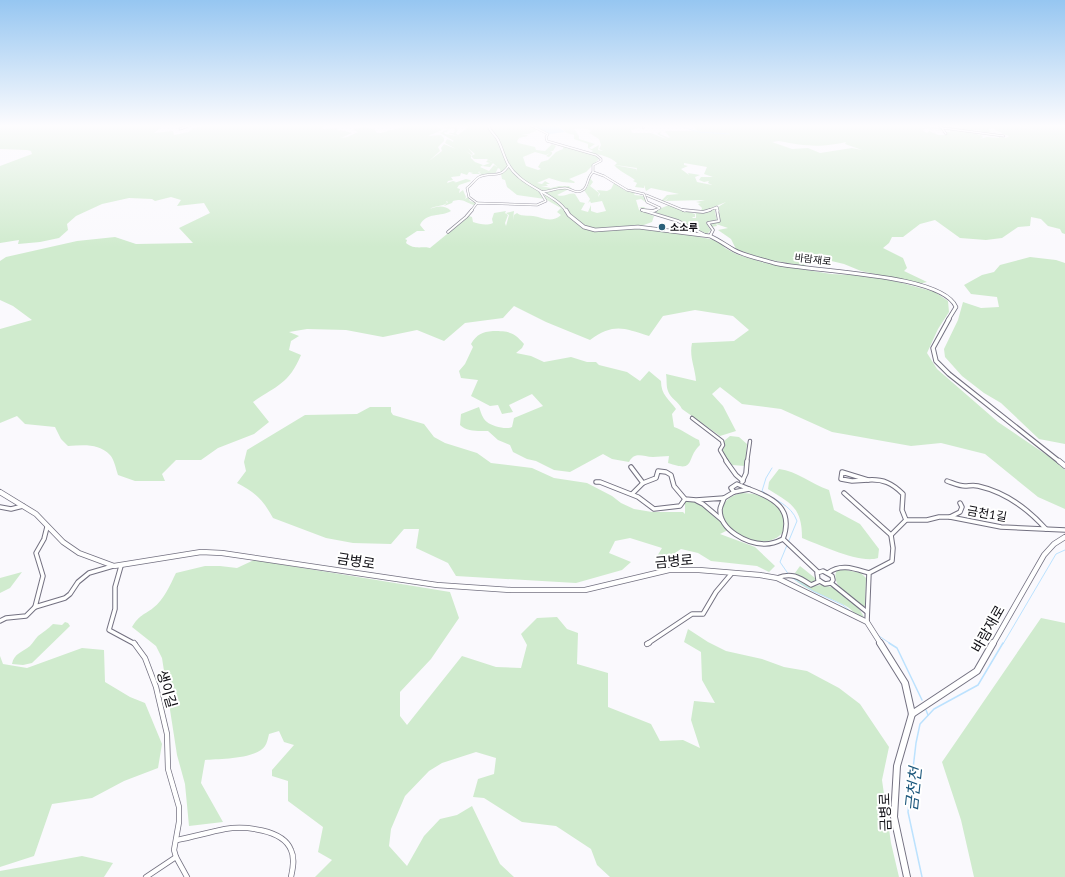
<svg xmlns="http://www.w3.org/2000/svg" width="1065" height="877" font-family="Lato,'Noto Sans KR',sans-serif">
<rect width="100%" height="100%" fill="#faf9fd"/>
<g fill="#d0ebce" fill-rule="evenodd">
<path d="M0,125H161L163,126L154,133L173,131L174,135L189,132L193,128L209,125H324L323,129L337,128L338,131L341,130L352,133L341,138L347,137L358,132L352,129L364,127L374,129L377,133H381C398,128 428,117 442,130L428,136L441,135L444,138V141L438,147L440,151L429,161L442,151L441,148L444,144L456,149L445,143L447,139L452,141V142L454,141L440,133L448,129L447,132H444L445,134L457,136L448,133H454L455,129H453L455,128L445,129L443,127H448L444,125L454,127L455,125H458L456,128L458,130L456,133L460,137L458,135L468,127L464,125H529L536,129V131L528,134H521L527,135L528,136L519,138L517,141L518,143L535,147L536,150L545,151L552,144L556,146L553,151H550L552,152V154L549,157L546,156L550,153L546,155L535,152L523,157L526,166L538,170L541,169L538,167L541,162L548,160L556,152L563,149V146L598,156L600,158L586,172L569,179L575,182L574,183L562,182L549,178L537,183L542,184L545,181L550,184H546L548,186H541L551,188L559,186H569L573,190L569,189L557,195C564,198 569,192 575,194L580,202L585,203L581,210L588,212L591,205V211L597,213L606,211L602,201L591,203L590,201L588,203L590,199L584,190L588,186L590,178L593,182L590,186L599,193L598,197L600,194L597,190L607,191L611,189L614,183L626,191L636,192L634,195L645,196L647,203L641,199L636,200L639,210L654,216L652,222L641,226H652L653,230L686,234L719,241L725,248L736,254L765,263L831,274L871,276L902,283L935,292L948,301L949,312L938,329L927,353L937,369L998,422L1054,460L1065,470V509L1038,497L985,454L941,443L911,446L832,432L781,409L742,404L720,387L712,394L723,406L736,431L720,436L682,409C679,402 670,398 668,391C666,386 667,379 666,374L696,381C695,367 689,357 692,343L734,341L749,330L733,316L695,310L663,316L649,336C623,328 614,323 590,340L546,322L514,306L503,318L465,323L444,341L417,330L383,337L346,330L307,329L289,332L299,336L291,341L289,350L301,355C289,384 276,386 253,402L269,422L254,434L218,448L201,460H176L162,474L165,481H135L118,475C116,469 114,459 110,455C99,443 83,445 68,446L61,439L55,427L25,424L17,416L0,423V329L32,320L13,306L0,300V261L6,257L77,241L115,237L136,244L193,243L179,228L210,213L204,203L177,206L181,200L171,197L155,201L152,199L129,198L102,204L76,216L67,224L68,230L59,238L40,242L18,244L19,240L0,243V166L32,154L31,151L27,150L0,149ZM468,148L475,154L471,156L474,159H487L485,158L492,162L488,160L486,162L490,163L482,166L490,167L493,163L497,167L494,165L489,171L480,167L483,165L475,162L471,158V155L466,151L472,155L473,154ZM498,168L500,169L502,179L505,180L507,187L517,195L545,199L561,208L557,212L561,215C551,224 542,217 533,216C527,215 521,217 517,213L514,215L513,220L514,211L506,213L509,215L506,226L505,223L508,215L505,213L506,211L494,213L492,219L493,223C486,226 480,224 473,222L472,217L469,216L430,248C421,246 414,250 406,243L407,240L405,239L417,231H425L420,225C426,212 441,217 451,211C445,205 437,206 430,209C435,205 442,207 447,203L446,201L448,202L444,206L452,203L453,201C464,198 464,202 474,205L476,203L470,201L468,197L465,199L466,197L463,190L459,193L460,189L457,188L459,185L471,181L470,180L466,179L454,183L456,182L453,181L447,183L448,181L453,180L451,177L452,176L451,177L460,176L461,173L467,175L469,172L473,173L471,174H480L478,172L481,171L479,172L481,174L479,175L495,174Z"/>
<path d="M557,125H643L642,127L631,130L632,133H651L669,140L657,134L661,131L660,134L669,138L670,137L665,132L666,131H698L695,129V127L689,125H913L926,127L916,125H918L941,128L943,130L912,126L943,131L926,129L922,130L927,133L929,131L938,135H947L946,132H950V127L961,128L959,126C953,126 943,126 939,125H1014L1041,132L1017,125H1065V234L1062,233L1060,229L1048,226L1041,219L1031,217L1030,226L1018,227L1002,238L986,240L960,238L935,220L920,224L903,237H892L889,243L883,248L903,258L907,268L904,271L927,282L919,284L861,271L844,264L823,259L792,257L808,267L761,258L736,249L731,239L718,230L728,228L716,224L717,226L711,227L709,223L720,221L719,213L720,212L718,211V207L726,202L704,211H701L702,208L698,204L701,203L696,202L705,200L665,201L669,197L664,201H661L667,195L679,194L651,188L646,191L644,185V188L635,187L637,183L633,181L635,180C629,175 620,172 614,165L636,169V171L637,168L615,165L617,163C611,157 599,154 591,153L593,151L588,148V144L574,139V135L567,133ZM581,128L592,130L589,133L599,139L601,145L599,149L603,151L598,150L599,145L592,149L589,148L595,144L579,139V136L576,132H577L573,129ZM990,128C998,129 1000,134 1009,136L1006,138L999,136V138L987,137L980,139L983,137L981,135L959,130H981L983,133L991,132L988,129ZM779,141C805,146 819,148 846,142L845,144L862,150L852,148L820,153L808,148L792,149L772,142ZM684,163L707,167L704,174L713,177H701L699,180L704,182L709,181L708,183L712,185L697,182L695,177L700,175L688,173L689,175L681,169L688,166L684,165Z"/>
<path d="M669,205L695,214V217H692L693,218H696V214L694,212L704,213L714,207L717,221L706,222L709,228L711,230L707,234L679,221L658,215L639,207H645L644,208L654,211Z"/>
<path d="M1030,257L1056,260L1065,263V444L1039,439L1001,403L984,393L962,376L945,357L944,349L958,320L963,302L981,308L999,307L997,297L971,294L964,285L982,275L994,272L1000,265Z"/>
<path d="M493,331C509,331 514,332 524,344L522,348L516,353L531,356L544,362L571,357L587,362H596L599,365L627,372L640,381L649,371L661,381C661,395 669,399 676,409L672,414L674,427C683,430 690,436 699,440L700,445C685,459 697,473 668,463L669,456C664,456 658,457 653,457C643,457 635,451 629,462L612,459L603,454L570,472L554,470L536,461L527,459L513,452L510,445L498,440L488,431C478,431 467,432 460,425L461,414L479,407C481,412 482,418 487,422C492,426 506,430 512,427L514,418L543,406L532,394L509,405L513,412L502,414L498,405L490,406L471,396L478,380L461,378L459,371L465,364L473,347L471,344C477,334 482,332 493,331Z"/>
<path d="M370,407H391V412L393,415L424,424L434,437L445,443L477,453L491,463L532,468L554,478L587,483L612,496L621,503L634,509L652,512H683L685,514V501C703,500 718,517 728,530L720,534L755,547L775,566L769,572L757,566L711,561L698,553L681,549L661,562L656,558L662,548L630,538L615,541L609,553L631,562L622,570L576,583L456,576L448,563L416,548L419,529H404L391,544L353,543L326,538L273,518C263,500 255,492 237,483L246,471L244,462L247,450L305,415L357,414Z"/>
<path d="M730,436L739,437L747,444L745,466L732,465L722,451L725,446L724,441Z"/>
<path d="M779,469C797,471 811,484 829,490L834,510L860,524L879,549L878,558C860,564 820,545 802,538C802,508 792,504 768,489L769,482Z"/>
<path d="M741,493C749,493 757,494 765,497C781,505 796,529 774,539C743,554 696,505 741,493Z"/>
<path d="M254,560L450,592L459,618L431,659L400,692V716L407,725L462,656L496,667L521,668L527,645L521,634L537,618L557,617L567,629L578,633L577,664L608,673V707L651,724L660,741L683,740L700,748L691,720L694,701L715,703L702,680L701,652L684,642L688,629L708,642L726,651L762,659L784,667L807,671L839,688L860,704L889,747L882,780L891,843L899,877H610L597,865L591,849L556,826L522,822L484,798L473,797L478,779L494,774L496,758L476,752L442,763L429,771L405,796L391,829L389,846L407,866L424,836L440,819L457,815L472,806L500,864L514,877H315L332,860L318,852L323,827L288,801V781L272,776V770L294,745L284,742L279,731L269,734C268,738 267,743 265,746C257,759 219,759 205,760L201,783L223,822L189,826L185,784L177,755L162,658L156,646L132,627C140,614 143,616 153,608C164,600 170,585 176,573L205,566H220L237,568Z"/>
<path d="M800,566L815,578L816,580L815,582L811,583L795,573Z"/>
<path d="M841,569L861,573L866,578L865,606H862C852,598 829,585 837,570Z"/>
<path d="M22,572L10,588L0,593V578Z"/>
<path d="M791,576L811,586L822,585L836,588L860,610L864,617C855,616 853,610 846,606C828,596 804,591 791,576Z"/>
<path d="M1041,618L1065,623V877H974L961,820L942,762Z"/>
<path d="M65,622L68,623L70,626L32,663L23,665L12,664C14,653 23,652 30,646C33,643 35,639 38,636C43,632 48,629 53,624L62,625Z"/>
<path d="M82,648L104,650L105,682L130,697L145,703L162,744L158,768L124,781L92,798L52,804L34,856L0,867V656L3,664L27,668Z"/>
<path d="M82,856L113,863L104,877H0V871Z"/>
</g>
<path fill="#bce2fe" d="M532,125H556L565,132L550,134Z"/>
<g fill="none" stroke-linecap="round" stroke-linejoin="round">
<g stroke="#bce2fe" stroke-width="1">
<path d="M663,125L680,126L698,132L729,134"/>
<path d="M772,468L766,478L762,491C775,501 791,504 797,521L780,562L789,575"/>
<path d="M791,577L813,591L843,605L850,611"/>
<path d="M879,636L891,644"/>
<path d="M1003,644L1056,554L1065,550"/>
</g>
<g stroke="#bce2fe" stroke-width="1.5">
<path d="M889,643L897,648L922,700"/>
<path d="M926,710L928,715"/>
<path d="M922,877L908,812L916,743L920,724L934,709L978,685L1003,643"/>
</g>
<defs>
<g id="street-far4">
<path d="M530,125L548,134L546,137L547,141L596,155L601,159V161L593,165V172C586,179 589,186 583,190C576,195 571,188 565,188C557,188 548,192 540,192"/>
<path d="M937,125L943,128L1004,136"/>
<path d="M643,128L645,125"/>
<path d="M942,128L946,134"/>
<path d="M180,129L191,125"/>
<path d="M593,172L604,176L627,190L644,194L647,202L660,208L654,211"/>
<path d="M646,195L685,211"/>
<path d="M477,203L469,197L467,188C472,185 475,179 479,177C491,171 500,180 509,165"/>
<path d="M642,210L648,211"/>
<path d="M642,210L644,211"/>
<path d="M471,211L477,203L537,205L546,201L541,193"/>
<path d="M707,211L717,207L718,211"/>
</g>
<g id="street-far3">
<path d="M642,210L653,211L656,210"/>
<path d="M642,210L678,221L705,235"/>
<path d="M683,210L703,212L710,210"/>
<path d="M448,232L466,217L472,210"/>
<path d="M710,236L713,230L708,223L719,221L717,210"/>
</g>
<g id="street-far2">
<path d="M692,418L722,441L723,445L720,450L727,462"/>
<path d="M747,462L750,441"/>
</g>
<g id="street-far1">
<path d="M726,461L736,475L743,481"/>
<path d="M631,467L643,483"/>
<path d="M842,472L868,480L852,481L841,479Z"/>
<path d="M868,480C883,479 892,483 903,494L902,510L906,520"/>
<path d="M947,481C953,483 959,486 965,486C969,486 973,485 978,486C1005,492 1028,509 1046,529"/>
<path d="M596,482H600L638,497L654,509L680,506L685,499"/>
<path d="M742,482L746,473L747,461"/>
<path d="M737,484L749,489L734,492L731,488Z"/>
<path d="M844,493L891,535"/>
<path d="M632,494L643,483L656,478L658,471L666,472L671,475L674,486L685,499L696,500L724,498C723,502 720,506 720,510C720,530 747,544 765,544C771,544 777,542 783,539C794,509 774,498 749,489"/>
<path d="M724,498L734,492"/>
<path d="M697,501L703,504L722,520"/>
<path d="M0,507L11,509L23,506"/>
<path d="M950,517L960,512L962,507L960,503"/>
<path d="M47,527L44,539L36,553L43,576L35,607L65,598L70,594L78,582L89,573L113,566"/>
<path d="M783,539L818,572"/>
<path d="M121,566L115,587V609L109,630L135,644"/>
<path d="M823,571L832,576L833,580L831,583L825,584L818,580L817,573Z"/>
<path d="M828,573C841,563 855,569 869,573"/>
<path d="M777,578C791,572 799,577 811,585L820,581"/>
<path d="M831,583L867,612"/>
<path d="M0,621L6,618L26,616L35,607"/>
<path d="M867,622L869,573L892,561L893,548L891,535L906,520H927L939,517H950L1001,527L1065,530"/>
<path d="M647,644L692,614H703L716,592L732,573"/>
</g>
<g id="street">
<path d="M134,643L145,658L156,687L167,734L168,769L179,807V822L174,850L176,857L187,877"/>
<path d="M647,644L649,643"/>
<path d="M177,840C193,837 209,832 225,829C244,826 283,829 291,850C295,858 293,868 291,877"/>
<path d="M146,877L176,857"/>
</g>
<path id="secondary-far4" d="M488,125C490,132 495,134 498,140C505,154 505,166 519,177C532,189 558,197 566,211"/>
<path id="secondary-far3" d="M566,210L569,215L584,227L595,230L638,227L710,236C719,240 725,245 734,250C745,256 761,259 774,263C810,272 942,273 956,307L948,320"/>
<path id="secondary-far2" d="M949,319L933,348L936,361L949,374L1060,462"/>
<g id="secondary-far1">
<path d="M1059,461L1065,466"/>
<path d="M0,492L36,514L63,542L79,553L114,566L201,552L222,553L437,585L511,590H585L669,570H699L760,575L777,578L867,622L881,644"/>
<path d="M993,644L1044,555L1054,544L1065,537"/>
</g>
<g id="secondary">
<path d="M880,643L905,683L912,714L897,766L894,817L907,877"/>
<path d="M912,714L977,671L993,643"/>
</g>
</defs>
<use href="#street-far4" stroke="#737181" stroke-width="2.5"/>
<use href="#street-far3" stroke="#737181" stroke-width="3.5"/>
<use href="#street-far2" stroke="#737181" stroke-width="4.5"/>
<use href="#street-far1" stroke="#737181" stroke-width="5.5"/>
<use href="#street" stroke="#737181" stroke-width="6"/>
<use href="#secondary-far4" stroke="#737181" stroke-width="3"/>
<use href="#secondary-far3" stroke="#737181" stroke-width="4.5"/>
<use href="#secondary-far2" stroke="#737181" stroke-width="5.5"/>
<use href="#secondary-far1" stroke="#737181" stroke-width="6"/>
<use href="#secondary" stroke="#737181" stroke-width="8"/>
<use href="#street-far4" stroke="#fff" stroke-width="1.5"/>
<use href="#street-far3" stroke="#fff" stroke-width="2"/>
<use href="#street-far2" stroke="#fff" stroke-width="2.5"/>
<use href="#street-far1" stroke="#fff" stroke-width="3.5"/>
<use href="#street" stroke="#fff" stroke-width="4.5"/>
<use href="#secondary-far4" stroke="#fff" stroke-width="2"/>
<use href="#secondary-far3" stroke="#fff" stroke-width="3"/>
<use href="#secondary-far2" stroke="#fff" stroke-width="3.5"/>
<use href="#secondary-far1" stroke="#fff" stroke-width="4.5"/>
<use href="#secondary" stroke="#fff" stroke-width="6"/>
</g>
<linearGradient id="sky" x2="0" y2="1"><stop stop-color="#96c6f1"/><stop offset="0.51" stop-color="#fdfcfe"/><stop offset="1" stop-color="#fdfcfe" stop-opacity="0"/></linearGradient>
<rect width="1065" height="247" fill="url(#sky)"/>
<circle fill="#295f7a" stroke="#fff" stroke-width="1.5" cx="662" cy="227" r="4"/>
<g text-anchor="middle" stroke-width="4" stroke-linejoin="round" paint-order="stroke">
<g font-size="10" font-weight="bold" fill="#0e0d13" stroke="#fff" text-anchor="start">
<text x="670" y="231">소소루</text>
</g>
<g font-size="10" fill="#0e0d13" stroke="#fff">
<text transform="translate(813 259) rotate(7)" y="4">바람재로</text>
</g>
<g font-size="12" fill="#0e0d13" stroke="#fff">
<text transform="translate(987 514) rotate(10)" y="4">금천1길</text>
</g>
<g font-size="14" fill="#0e0d13" stroke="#fff">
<text transform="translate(356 561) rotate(9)" y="5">금병로</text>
<text transform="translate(674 561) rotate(-5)" y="5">금병로</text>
<text transform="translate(988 629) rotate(-60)" y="5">바람재로</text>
<text transform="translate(167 689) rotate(74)" y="5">생이길</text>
<text transform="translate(885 812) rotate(-92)" y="5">금병로</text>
</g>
<g font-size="16" font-style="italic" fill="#1a567b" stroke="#fff">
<text transform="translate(913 789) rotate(-84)" y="6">금천천</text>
</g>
</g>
</svg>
